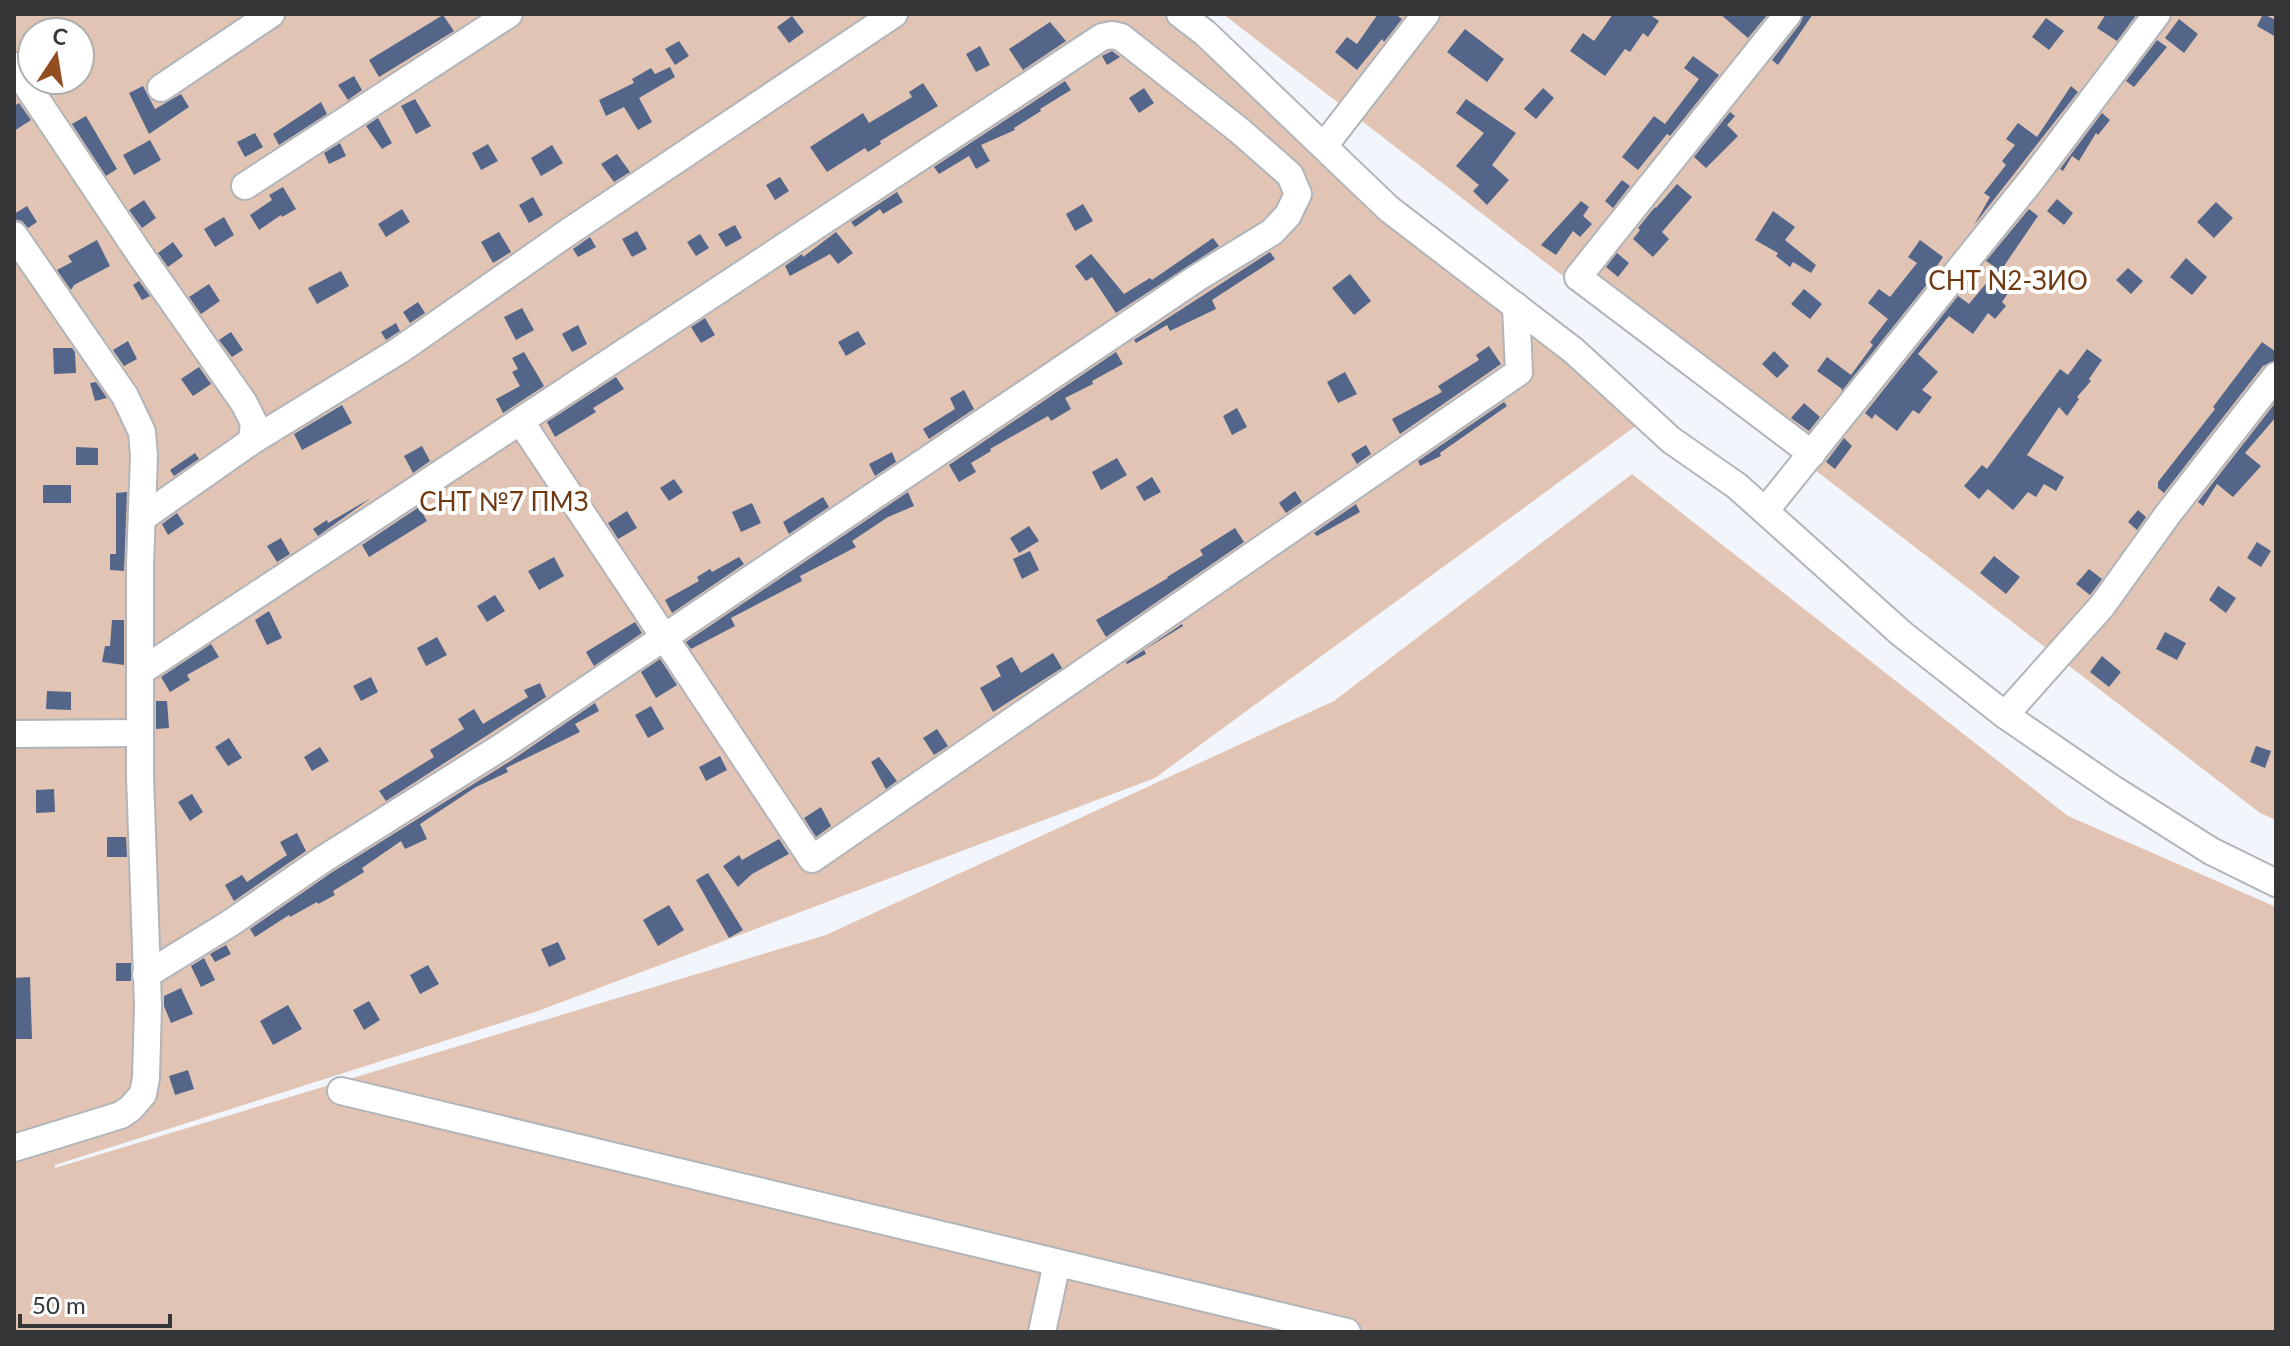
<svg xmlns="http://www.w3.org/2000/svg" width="2290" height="1346" font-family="Lato,sans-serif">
<rect width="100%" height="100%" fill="#f2f5fb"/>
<g fill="#e1c4b4" fill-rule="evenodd">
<path d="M14,14H1175L1648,417L1155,778L538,1011L55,1165V1168L826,935L1334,701L1632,474L2068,816L2276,907V1332H14ZM32,32H80V80H32Z"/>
<path d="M1223,14H2276V820L2260,813Z"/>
</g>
<g fill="#53668a">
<path d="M1378,14H1395L1402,19L1384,42L1382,39L1357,70L1335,52L1347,37L1357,44Z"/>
<path d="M1613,14H1649L1659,21L1648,37L1643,33L1630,52L1625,49L1605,76L1570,51L1583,33L1594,41Z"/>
<path d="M1720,14H1768L1748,38Z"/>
<path d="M1804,14H1813L1778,65L1772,60L1800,24Z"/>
<path d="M2106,14H2137L2117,41L2097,28Z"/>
<path d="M2263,14L2276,20V37L2257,26Z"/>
<path d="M443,15L454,31L379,77L369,60Z"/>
<path d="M792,16L804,32L789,43L777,27Z"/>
<path d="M2046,18L2064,31L2049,50L2032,37Z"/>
<path d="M2179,19L2198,34L2184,53L2165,38Z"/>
<path d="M1050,22L1066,41L1023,70L1009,49Z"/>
<path d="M1465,29L1504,59L1487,82L1447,52Z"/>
<path d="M2157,40L2167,47L2134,87L2126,81Z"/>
<path d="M679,41L689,56L675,65L665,49Z"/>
<path d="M980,46L990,65L976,72L966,54Z"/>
<path d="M1112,51L1120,57L1107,65L1102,56Z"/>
<path d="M1693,56L1719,75L1670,136L1667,134L1638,170L1622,157L1654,116L1665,124L1699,79L1684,68Z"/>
<path d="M670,67L675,77L639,98L652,122L638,130L624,107L606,116L599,100L634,83L632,79L651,68L655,74Z"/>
<path d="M354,76L362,90L348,100L338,85Z"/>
<path d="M1065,81L1071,90L1040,109L1041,111L1014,128L1015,130L981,145L990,161L976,169L969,156L939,174L934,167Z"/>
<path d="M923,83L938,106L880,141L881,144L868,152L865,148L827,172L810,147L863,113L869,123L912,97L909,92Z"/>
<path d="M143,86L155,109L181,94L189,107L149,134L129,93Z"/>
<path d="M2071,86L2078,92L1974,225L1990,197L1984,193L2006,165L2002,161L2015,145L2006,139L2018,123L2037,137Z"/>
<path d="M1144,88L1154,103L1139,113L1129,98Z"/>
<path d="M1543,88L1554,98L1536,119L1524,109Z"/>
<path d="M415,99L431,126L416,134L401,106Z"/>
<path d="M1466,99L1516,133L1492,165L1509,180L1487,205L1473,191L1479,185L1456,166L1484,133L1456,113Z"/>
<path d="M321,102L327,114L279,145L273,134Z"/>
<path d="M19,103L31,120L14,131V106Z"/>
<path d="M1730,112L1735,116L1727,125L1738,136L1706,168L1694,157Z"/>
<path d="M2102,113L2110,120L2098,135L2096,133L2079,161L2072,156L2063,171L2060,169Z"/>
<path d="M86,116L117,169L106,176L72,124Z"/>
<path d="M378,118L392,143L382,149L366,126Z"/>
<path d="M255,133L263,147L245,157L237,142Z"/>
<path d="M150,140L161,160L134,175L123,155Z"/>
<path d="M340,143L346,156L329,164L324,153Z"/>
<path d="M488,144L498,161L481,170L472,153Z"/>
<path d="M552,145L563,163L541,176L531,158Z"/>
<path d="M617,154L630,172L614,182L601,164Z"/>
<path d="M780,177L789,191L775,200L766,185Z"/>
<path d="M1622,180L1630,186L1613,208L1605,201Z"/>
<path d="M1677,184L1692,197L1662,232L1669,239L1653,257L1633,239L1640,230L1638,228L1655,207L1656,208Z"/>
<path d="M283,187L296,209L282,217L281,215L259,230L250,215L272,200L269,195Z"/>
<path d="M897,192L903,202L883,214L880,209L855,227L851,222Z"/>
<path d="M533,197L543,215L529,223L519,205Z"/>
<path d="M2057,199L2073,213L2064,225L2047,211Z"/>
<path d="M144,200L156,218L142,228L129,210Z"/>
<path d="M1581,201L1589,207L1583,216L1592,224L1580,237L1573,231L1556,255L1541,245Z"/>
<path d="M2216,202L2233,218L2214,238L2197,222Z"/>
<path d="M1083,204L1093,221L1075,231L1066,214Z"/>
<path d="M27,206L37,222L28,228L22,221L14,219V214Z"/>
<path d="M402,209L410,222L386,237L378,224Z"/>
<path d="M2029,209L2038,216L2004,266L2019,277L2002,302L2006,306L1995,319L1988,313L1973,334L1949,316L1918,354L1938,372L1922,390L1932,397L1919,414L1913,410L1897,431L1875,414L1872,419L1865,413L1958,296L1969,304L1998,269L1986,261Z"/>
<path d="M1773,211L1795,227L1785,240L1816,265L1811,273L1793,262L1790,267L1776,256L1778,253L1755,240Z"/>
<path d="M224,217L234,235L215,247L204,229Z"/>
<path d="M735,225L742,238L726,247L718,234Z"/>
<path d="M637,231L647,249L632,257L622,239Z"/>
<path d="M499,232L511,252L493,263L481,242Z"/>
<path d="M836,232L853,253L838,264L830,254L790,276L785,266L802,254L803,257Z"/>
<path d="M700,234L709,248L696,256L687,242Z"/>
<path d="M590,237L596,247L578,257L573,249Z"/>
<path d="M1213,238L1219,246L1116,313L1092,277L1086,281L1075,266L1091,254L1124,294L1150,278L1152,280Z"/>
<path d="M97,240L110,266L74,285L71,290L57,270L72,262L68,256Z"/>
<path d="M1920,240L1943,257L1930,276L1932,278L1841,392L1842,389L1817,371L1827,357L1851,375L1873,345L1870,342L1888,319L1868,303L1879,289L1890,297L1917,263L1908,257Z"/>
<path d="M173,242L183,256L168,267L158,253Z"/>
<path d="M1270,252L1275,259L1212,300L1216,309L1170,331L1167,325L1136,343L1134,340Z"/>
<path d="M1617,253L1629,263L1618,277L1606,267Z"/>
<path d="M2186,258L2207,277L2192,295L2170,277Z"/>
<path d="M2128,268L2143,281L2131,294L2116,280Z"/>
<path d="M341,271L349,286L317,304L308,288Z"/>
<path d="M1350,274L1371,301L1354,315L1332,288Z"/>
<path d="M139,281L150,296L142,300L133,285Z"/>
<path d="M209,284L220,301L201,314L189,297Z"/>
<path d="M1804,289L1822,304L1810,319L1791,304Z"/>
<path d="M418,302L425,313L410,323L403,312Z"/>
<path d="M522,308L534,330L516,340L504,317Z"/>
<path d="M705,318L715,335L701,343L691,327Z"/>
<path d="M396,323L400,331L386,340L381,332Z"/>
<path d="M578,325L587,344L572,352L562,334Z"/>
<path d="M858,331L866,344L846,356L838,342Z"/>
<path d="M231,332L243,350L232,357L219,340Z"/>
<path d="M128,341L137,359L124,366L113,350Z"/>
<path d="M2262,342L2276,352V360L2263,366L2164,493L2158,488V482L2215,409L2213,407Z"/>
<path d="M1489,346L1501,364L1400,434L1392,419L1442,392L1438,386L1479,360L1476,355Z"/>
<path d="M53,348H72L75,352L76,373L54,374Z"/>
<path d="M2087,349L2102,360L2089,379L2091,381L2077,397L2079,399L2067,416L2059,407L2027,455L2064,477L2056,491L2044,484L2036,497L2028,492L2013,510L1988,489L1979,499L1964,486L1982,465L1987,469L2060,369L2068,375Z"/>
<path d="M1774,351L1789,366L1777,378L1762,364Z"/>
<path d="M524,352L544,386L503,413L496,399L520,386L512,372L518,369L512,358Z"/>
<path d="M1116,352L1123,364L1092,381L1093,384L1065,398L1071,409L1051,421L1048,416L990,449L991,451L971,463L976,472L959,482L949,465Z"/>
<path d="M199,367L211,384L193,396L181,379Z"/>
<path d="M1345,372L1357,394L1338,403L1327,382Z"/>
<path d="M616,377L624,389L593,408L596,412L555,437L547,422Z"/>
<path d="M96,382L107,398L95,401L90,383Z"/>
<path d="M964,390L974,409L929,439L923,429L955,409L950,398Z"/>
<path d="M1504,402L1507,406L1440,453L1441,456L1420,466L1418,461Z"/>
<path d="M2276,402V417L2245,453L2261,466L2233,497L2217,484L2203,506L2198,502Z"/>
<path d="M1804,403L1820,417L1809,431L1791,418Z"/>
<path d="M342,405L352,423L302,450L294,434Z"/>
<path d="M1237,408L1247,427L1232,435L1223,416Z"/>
<path d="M1844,438L1852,446L1835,469L1826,462Z"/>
<path d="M1366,445L1371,454L1357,464L1351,454Z"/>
<path d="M422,446L430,461L413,473L404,456Z"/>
<path d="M76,447L98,448V465H76Z"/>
<path d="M892,452L896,462L875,476L869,464Z"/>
<path d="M195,453L199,459L174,476L170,470Z"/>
<path d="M1117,458L1127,475L1101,490L1092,472Z"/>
<path d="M1152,477L1161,492L1144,501L1136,487Z"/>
<path d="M674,479L683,492L669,501L660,488Z"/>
<rect x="43" y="485" width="28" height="18"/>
<path d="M1295,491L1302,502L1286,513L1279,503Z"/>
<path d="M127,492L124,571L110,570V554H116V493Z"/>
<path d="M908,492L914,506L888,517L852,541L856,547L800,576L802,581L731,618L735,626L691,649L686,642Z"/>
<path d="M823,497L829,507L789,534L783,522Z"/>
<path d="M371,498L318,536L313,529L327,520L328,523Z"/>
<path d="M752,503L761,523L741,532L732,512Z"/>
<path d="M1356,504L1360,512L1317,536L1314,533Z"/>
<path d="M419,507L427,521L369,557L362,545Z"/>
<path d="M2138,510L2146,517L2137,530L2128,522Z"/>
<path d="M627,511L637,528L618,539L608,523Z"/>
<path d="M177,513L184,524L168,535L162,524Z"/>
<path d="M1029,526L1039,541L1019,553L1010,538Z"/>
<path d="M1235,528L1244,542L1106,637L1096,620L1168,578L1167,577L1203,555L1200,550Z"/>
<path d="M281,538L290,554L277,562L267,546Z"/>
<path d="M2257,542L2271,551L2261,567L2247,558Z"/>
<path d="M1030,551L1039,570L1022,579L1013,559Z"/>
<path d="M1994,556L2020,577L2006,594L1980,573Z"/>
<path d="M554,557L564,576L539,590L528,571Z"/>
<path d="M739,557L744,564L672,613L665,600L699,581L697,577L710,569L712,572Z"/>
<path d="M2089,569L2102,579L2090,595L2076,584Z"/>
<path d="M2218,586L2236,598L2226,613L2209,600Z"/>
<path d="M495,595L505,611L487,622L477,606Z"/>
<path d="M269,611L282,638L267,645L255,620Z"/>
<path d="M112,620H124V665L102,662L105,646H110Z"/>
<path d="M635,622L642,633L594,666L586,652Z"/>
<path d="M1182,624L1183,626L1144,650L1146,654L1127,664L1126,662Z"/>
<path d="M2165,632L2186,643L2177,660L2156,649Z"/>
<path d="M437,637L447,655L426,666L417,648Z"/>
<path d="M211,644L219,657L187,675L190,680L170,692L161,677Z"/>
<path d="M1053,653L1062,668L993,712L980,688L1001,676L996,666L1012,657L1021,673Z"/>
<path d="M2102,656L2121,672L2109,687L2090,672Z"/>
<path d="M660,659L677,685L656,698L641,672Z"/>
<path d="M371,677L378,692L361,701L353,686Z"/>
<path d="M540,683L546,697L386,801L379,791L434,757L430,750L464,729L458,719L474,709L483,724L528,697L524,690Z"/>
<path d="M47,691L71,692V710L46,709Z"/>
<path d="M156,701H167L169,728L156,729Z"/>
<path d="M595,703L599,711L575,724L580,732L506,768L508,772L476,787L420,824L427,839L405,849L401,841L362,868L364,872L333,891L335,895L318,904L317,902L290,917L289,915L255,937L250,929L331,873L512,760Z"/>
<path d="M651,706L664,729L648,738L635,715Z"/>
<path d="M937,729L948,746L934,755L923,738Z"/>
<path d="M229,738L242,758L228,766L215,747Z"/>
<path d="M2256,746L2271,751L2265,768L2250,762Z"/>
<path d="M320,747L329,761L312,771L304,757Z"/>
<path d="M720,756L727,770L706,781L699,767Z"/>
<path d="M879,757L897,781L886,789L871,762Z"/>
<path d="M54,789L55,812L36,813V790Z"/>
<path d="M192,794L203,812L190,821L178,802Z"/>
<path d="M821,807L831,826L816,837L804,818Z"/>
<path d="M297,833L306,851L234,901L225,885L242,875L247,882L287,855L280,842Z"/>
<path d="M107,837H126L127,857H107Z"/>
<path d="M779,839L789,854L752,874L738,887L723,866L739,855L742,860Z"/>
<path d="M708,873L743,930L729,938L696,880Z"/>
<path d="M669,905L684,930L658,946L643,920Z"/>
<path d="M558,942L566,959L549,967L541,949Z"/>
<path d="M226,945L231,954L215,962L210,954Z"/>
<path d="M204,958L215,980L201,987L191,966Z"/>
<rect x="116" y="963" width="15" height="18"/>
<path d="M428,965L439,984L420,994L410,975Z"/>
<path d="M30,977L32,1039H14V978Z"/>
<path d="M181,988L193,1014L171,1023L164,1006V996Z"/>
<path d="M369,1001L380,1020L364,1030L353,1010Z"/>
<path d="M288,1005L302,1029L273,1045L260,1021Z"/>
<path d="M188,1070L194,1089L175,1095L169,1076Z"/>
</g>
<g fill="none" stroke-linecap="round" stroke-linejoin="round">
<defs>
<g id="minor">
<path d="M1180,14L1205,33L1389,209L1574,351L1671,440L1737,486L1902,634L2005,715L2113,789L2211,851L2276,883"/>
<path d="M1788,14L1578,277L1812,454"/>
<path d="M14,66L139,253L244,403L254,423L252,441"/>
<path d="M161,88L271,14"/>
<path d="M1324,146L1426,14"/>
<path d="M245,186L509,14"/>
<path d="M14,235L125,396L142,432L144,456L140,564V776L148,1005L146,1078L143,1094L131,1108L121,1115L14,1148"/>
<path d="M521,422L812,859L1519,372L1516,306"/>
<path d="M1765,511L2033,178L2157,14"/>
<path d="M142,518L252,441L400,350L567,233L894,14"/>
<path d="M140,672L1102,37L1112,35L1121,37L1240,131L1290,175L1298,194L1288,215L1272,232L1197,278L503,746L322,860L229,924L146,975"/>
<path d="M2005,715L2102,606L2168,514L2276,376"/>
<path d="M14,734L140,733"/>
<path d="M341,1091L1347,1332"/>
<path d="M1042,1332L1057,1263"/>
</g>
</defs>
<use href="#minor" stroke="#b1b4b9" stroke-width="30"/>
<use href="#minor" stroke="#fff" stroke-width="26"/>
</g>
<g text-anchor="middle" stroke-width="8" stroke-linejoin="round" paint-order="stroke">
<g font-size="26" fill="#6f3912" stroke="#fff">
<text x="2008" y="290">СНТ N2-ЗИО</text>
<text x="504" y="511">СНТ №7 ПМЗ</text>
</g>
</g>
<rect width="2290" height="1346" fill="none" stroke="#343638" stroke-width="32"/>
<g transform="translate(56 56) rotate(12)"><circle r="38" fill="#ffffff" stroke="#aeafaf" stroke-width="2"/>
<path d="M0-6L14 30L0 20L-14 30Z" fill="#924e21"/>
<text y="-12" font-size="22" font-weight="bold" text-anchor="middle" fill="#343638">С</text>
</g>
<path d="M20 1314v12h150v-12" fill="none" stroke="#343638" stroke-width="4"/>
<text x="32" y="1314" font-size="24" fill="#343638" stroke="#ffffff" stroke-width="6" paint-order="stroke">50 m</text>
</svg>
